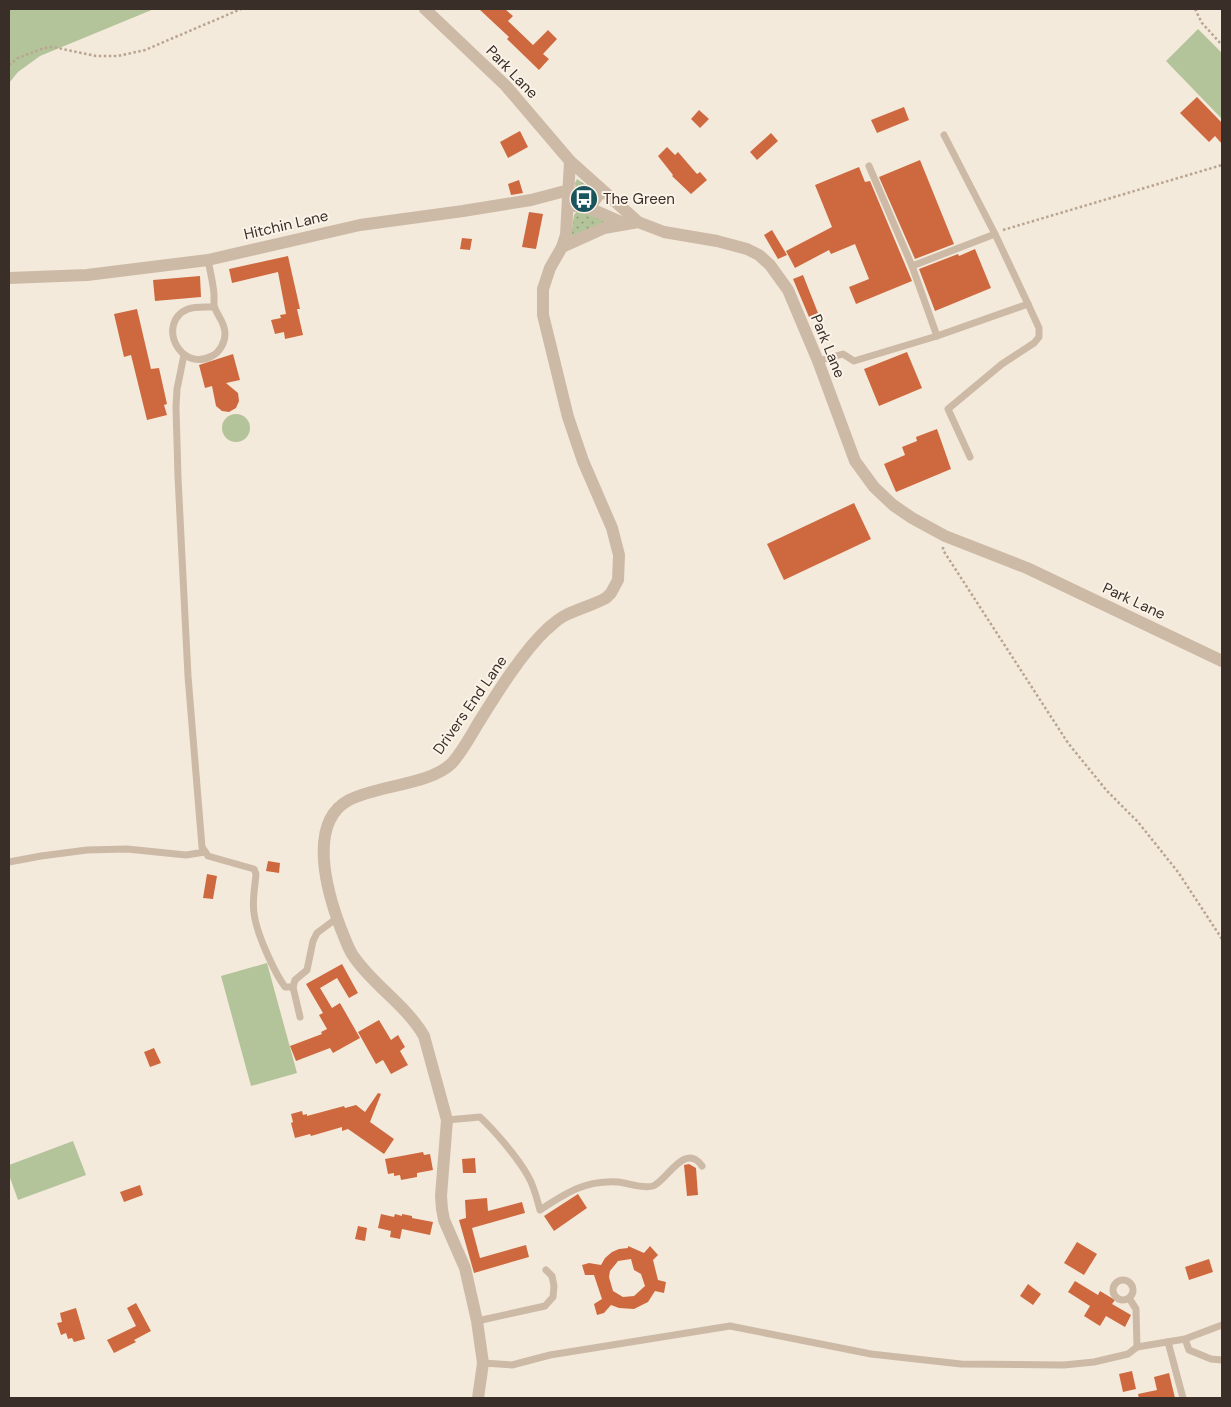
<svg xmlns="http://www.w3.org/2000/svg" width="1231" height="1407" font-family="'DM Sans',sans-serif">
<defs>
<pattern id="grass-dots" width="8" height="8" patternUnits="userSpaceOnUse" patternTransform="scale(1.25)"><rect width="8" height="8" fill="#b4c49a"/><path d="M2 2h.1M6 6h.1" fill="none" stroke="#93a07e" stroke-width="1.8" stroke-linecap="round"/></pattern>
</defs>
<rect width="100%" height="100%" fill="#f4eadb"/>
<g fill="url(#grass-dots)">
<path d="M577,179L592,189V193L588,198H580L576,194L575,183Z"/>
<path d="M578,210L606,221L574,237L571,235L574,215Z"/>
</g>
<g fill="#b4c49a">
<path d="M9,9H154L40,56L18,72L9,83Z"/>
<path d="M1198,29L1222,53V119L1166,61Z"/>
<circle cx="236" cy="428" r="14"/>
<path d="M267,963L297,1073L251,1086L221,976Z"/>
<path d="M73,1141L86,1175L18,1200L9,1175V1165Z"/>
</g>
<g fill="#ce693f" fill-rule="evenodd">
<path d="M479,9H505L513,16L508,21L533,45L548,30L557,39L543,54L549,59L539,70L507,39L509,37Z"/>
<path d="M1197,97L1222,123V144L1215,136L1209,142L1180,113Z"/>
<path d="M904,107L909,120L877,133L871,120Z"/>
<path d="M699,110L709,119L700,128L691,119Z"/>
<path d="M520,131L528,147L508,158L500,142Z"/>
<path d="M771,133L778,141L757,160L750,152Z"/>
<path d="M667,147L675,155L678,152L697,174L700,172L707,180L691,194L672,176L673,175L658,156Z"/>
<path d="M920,160L954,244L915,259L879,177Z"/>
<path d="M859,167L865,182L870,181L912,281L856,304L849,287L869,279L855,244L831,254L829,250L795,268L786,251L832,227L815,185Z"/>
<path d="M519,180L523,193L511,195L508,184Z"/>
<path d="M529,212L543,214L536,249L522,247Z"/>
<path d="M772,230L787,255L778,259L764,235Z"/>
<path d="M462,238L472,239L470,250L460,249Z"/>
<path d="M975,249L991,288L935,311L919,269L958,254L959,256Z"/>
<path d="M288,256L300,309H297L303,335L285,339L284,332L275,334L271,320L281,318L280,315L286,314L278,272L232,283L229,269Z"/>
<path d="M803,275L818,313L809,317L793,279Z"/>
<path d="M200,276L201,297L155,301L153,280Z"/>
<path d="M137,309L151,369L159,368L167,404L164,405L167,415L147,420L131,355L124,357L114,314Z"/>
<path d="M907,352L922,388L879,406L864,369Z"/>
<path d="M233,354L240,380L226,383L238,393L239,401L236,408L229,412L222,411L216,406L212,386L205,388L199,365Z"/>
<path d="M937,429L951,469L896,492L884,464L905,455L902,447L917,441L916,437Z"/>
<path d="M854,503L871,539L784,580L767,544Z"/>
<path d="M268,861L280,863L279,873L266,871Z"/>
<path d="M207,874L217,876L213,899L203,898Z"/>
<path d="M342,964L358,993L349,998L337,978L320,988L332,1008L340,1003L360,1038L333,1053L330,1048L296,1061L290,1046L322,1034L321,1032L327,1029L319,1015L323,1013L306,984Z"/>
<path d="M379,1020L391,1040L398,1035L405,1047L400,1051L408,1065L391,1074L383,1060L376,1064L358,1032Z"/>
<path d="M154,1048L161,1063L150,1067L144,1052Z"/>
<path d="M378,1093L381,1094L370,1122L394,1139L384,1154L348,1129L342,1131V1127L311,1136L310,1134L295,1138L291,1123L293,1122L291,1114L302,1111L303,1115L307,1114V1116L344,1106L345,1108L356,1105L365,1112Z"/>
<path d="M423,1152L424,1155L430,1154L433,1170L417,1173V1177L401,1180L400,1175L394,1176V1173L388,1174L385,1159Z"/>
<path d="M475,1158L476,1173H463L462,1159Z"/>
<path d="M689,1164L696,1168L698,1195L687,1196L684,1165Z"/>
<path d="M140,1185L143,1195L124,1202L120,1192Z"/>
<path d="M578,1194L587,1208L554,1231L544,1216Z"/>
<path d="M487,1198L488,1211L522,1202L525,1213L472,1228L480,1258L526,1245L529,1257L474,1273L459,1220L466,1218L465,1200Z"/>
<path d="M381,1214L394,1217L395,1214L402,1216V1214L412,1216V1218L433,1222L430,1235L402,1229L400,1239L390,1237L391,1231L378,1228Z"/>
<path d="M358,1226L367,1228L365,1241L355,1239Z"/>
<path d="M1077,1242L1097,1254L1084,1275L1064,1263Z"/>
<path d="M628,1246L644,1253L650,1246L658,1255L653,1260L658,1280L666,1282L664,1293L655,1291L648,1302L634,1309L619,1308L611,1305L604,1313L597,1315L594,1304L602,1299L594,1275H585L582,1265L589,1263L601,1265L605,1258L612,1252L619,1249L628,1248ZM631,1259L634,1270L641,1274L645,1286L634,1296L623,1297L613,1291L609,1277L610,1271L618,1261Z"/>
<path d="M1209,1259L1213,1272L1189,1280L1185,1267Z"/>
<path d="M1075,1281L1098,1295L1100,1291L1115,1300L1112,1304L1131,1315L1125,1327L1106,1316L1100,1326L1084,1316L1090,1306L1068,1292Z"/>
<path d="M1028,1284L1041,1294L1033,1305L1020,1296Z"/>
<path d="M136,1303L151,1331L134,1340L136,1342L114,1353L107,1340L136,1326L127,1308Z"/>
<path d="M76,1308L85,1339L74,1342L72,1338L68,1339L66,1333L61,1335L57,1323L62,1322L60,1313Z"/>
<path d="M1132,1371L1136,1389L1123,1392L1119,1374Z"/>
<path d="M1169,1373L1175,1398H1139L1138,1394L1157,1390L1154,1377Z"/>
</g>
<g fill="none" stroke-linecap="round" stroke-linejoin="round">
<g stroke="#b9a490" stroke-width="2.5" stroke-dasharray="2.5 2.5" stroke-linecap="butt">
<path d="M1195,9L1202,23L1222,45"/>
<path d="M9,65L18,58L44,48L53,47L96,56H118L145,50L241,9"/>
<path d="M1003,230L1222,165"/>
<path d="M943,547V550L1068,743L1107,791L1138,822L1178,872L1222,939"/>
</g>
<g stroke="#cdbaa6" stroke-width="7">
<path d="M869,166L912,266L937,336"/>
<path d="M208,260C210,271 213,282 214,294C214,298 214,302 214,305C216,315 225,321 225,334C225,342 220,352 212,356C179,373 156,322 188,309C196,306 206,307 214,307"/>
<path d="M912,266L995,234"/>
<path d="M184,355L177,389L176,407L178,477L188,676L202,847L208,856L254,869L256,874C255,887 252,900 254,913C256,932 274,972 285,987H293"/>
<path d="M818,361L843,354L854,361L937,336L1028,304L995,234L944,135"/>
<path d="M970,457L948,409L1002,364L1034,343L1039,337V328L1028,304"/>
<path d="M9,862L41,856L87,850L127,849L186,855L205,852"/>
<path d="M300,1017L293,987L295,980L307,970L313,941L317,933L337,918"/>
<path d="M447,1120L480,1117C495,1131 518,1158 528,1176C534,1186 537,1199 540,1210C566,1193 585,1180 618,1182C628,1183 643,1189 653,1186C666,1182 685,1141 702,1166"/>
<circle cx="1123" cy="1290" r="10"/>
<path d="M1129,1298L1136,1309L1137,1347"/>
<path d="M477,1321L545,1306L553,1297L554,1286L552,1276L546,1270"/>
<path d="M1185,1339L1189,1350L1211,1359L1222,1360"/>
<path d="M1168,1342L1183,1398"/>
<path d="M483,1363L512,1365L550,1355L730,1326L871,1354L961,1364L1064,1365L1094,1362L1128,1354L1137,1347L1185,1339L1222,1325"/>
</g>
<g stroke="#cdbaa6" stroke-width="12">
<path d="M569,205L589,208L623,223"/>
<path d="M589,208L602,190"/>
<path d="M562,247L604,228L638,222"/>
<path d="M9,278L87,275L208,260L360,225L463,211L531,200L569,190"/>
<path d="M478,1398L483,1363L477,1321L465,1268L444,1220L442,1209L441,1196L447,1120L424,1036C406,1005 374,986 354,957C348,949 345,938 341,929C328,895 306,823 349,800C378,785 430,785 452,763C463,751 471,735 479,722C497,693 522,653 546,630C552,625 558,619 564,616C578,609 593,605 606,598L611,593L618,580L619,555L612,528L583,461L568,417L543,315V289L550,268L562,247L566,235L570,161"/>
</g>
<path stroke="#cdbaa6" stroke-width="12" d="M425,9L506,86L570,161L638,222L664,232L717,241L747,249L759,255L770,265L788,290L818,361L855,461L874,487L893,505L912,518L945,536L1027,568L1222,661"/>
</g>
<defs>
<symbol id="bus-disc" viewBox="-11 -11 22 22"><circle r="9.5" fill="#1a555d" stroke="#fbf3e8"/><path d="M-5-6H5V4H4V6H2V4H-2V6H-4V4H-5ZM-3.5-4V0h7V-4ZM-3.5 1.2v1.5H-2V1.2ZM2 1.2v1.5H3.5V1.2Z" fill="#fff"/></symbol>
</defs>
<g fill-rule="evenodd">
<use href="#bus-disc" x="568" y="183" width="32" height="32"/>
</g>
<g text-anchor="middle" stroke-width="4" stroke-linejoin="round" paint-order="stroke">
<g font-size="15" fill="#392e28" stroke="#fbf3e8">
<text transform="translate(512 72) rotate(46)" y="5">Park Lane</text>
<text transform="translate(286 225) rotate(-13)" y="5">Hitchin Lane</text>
<text transform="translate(828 346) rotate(68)" y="5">Park Lane</text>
<text transform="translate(1134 601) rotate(25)" y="5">Park Lane</text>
<text transform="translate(470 705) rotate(-55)" y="5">Drivers End Lane</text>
</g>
<g font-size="15" fill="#392e28" stroke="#fbf3e8" text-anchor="start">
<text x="603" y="204">The Green</text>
</g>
</g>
<rect width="1231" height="1407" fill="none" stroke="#392e28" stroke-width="20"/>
</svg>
